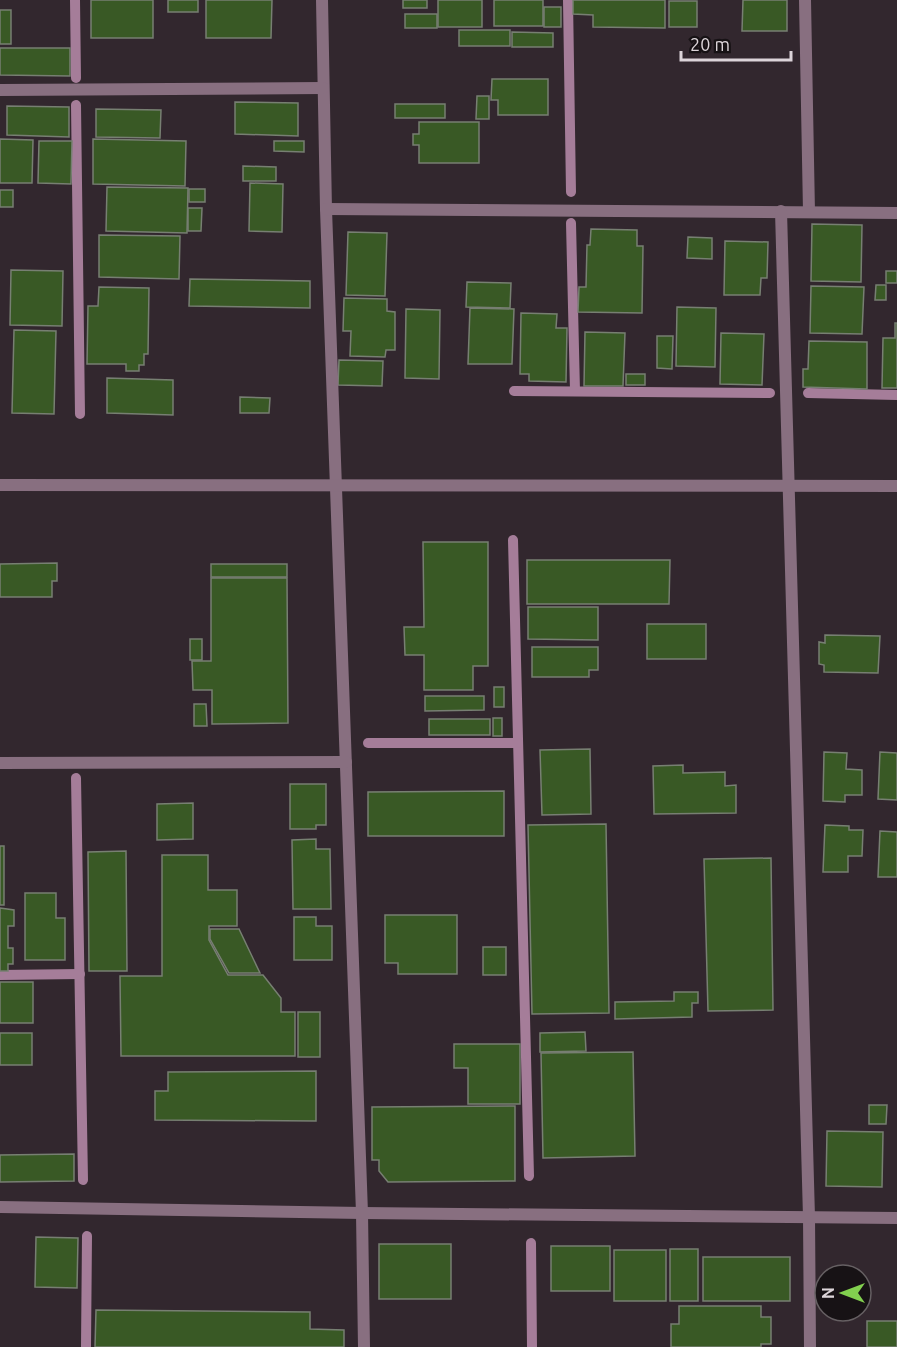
<svg xmlns="http://www.w3.org/2000/svg" width="897" height="1347" font-family="Ubuntu,sans-serif">
<rect width="100%" height="100%" fill="#32272e"/>
<g fill="none" stroke-linecap="round" stroke-linejoin="round">
<g stroke="#a57d99" stroke-width="10">
<path d="M75,0L76,78"/>
<path d="M568,0L571,192"/>
<path d="M76,105L80,414"/>
<path d="M571,223L575,391"/>
<path d="M514,391L770,393"/>
<path d="M808,393L897,395"/>
<path d="M513,540L529,1176"/>
<path d="M368,743H518"/>
<path d="M76,778L83,1180"/>
<path d="M0,975L80,974"/>
<path d="M531,1243L532,1347"/>
<path d="M86,1347L87,1236"/>
</g>
</g>
<g fill="#395925" stroke="#777f72" stroke-width="1.5">
<rect x="91" y="0" width="62" height="38"/>
<rect x="168" y="0" width="30" height="12"/>
<path d="M206,0H272L271,38H206Z"/>
<rect x="403" y="0" width="24" height="8"/>
<rect x="438" y="0" width="44" height="27"/>
<rect x="494" y="0" width="49" height="26"/>
<path d="M573,0H665V28L593,27V15L573,14Z"/>
<path d="M743,0H787V31H742Z"/>
<rect x="669" y="1" width="28" height="26"/>
<rect x="544" y="7" width="17" height="20"/>
<rect x="0" y="10" width="11" height="34"/>
<rect x="405" y="14" width="32" height="14"/>
<rect x="459" y="30" width="51" height="16"/>
<path d="M512,32L553,33V47H512Z"/>
<path d="M0,48H70V76L0,75Z"/>
<path d="M492,79H548V115H498V100H491Z"/>
<path d="M477,96H489V119H476Z"/>
<path d="M235,102L298,103V136L235,134Z"/>
<rect x="395" y="104" width="50" height="14"/>
<path d="M7,106L69,107V137L7,135Z"/>
<path d="M96,109L161,110L160,138L96,137Z"/>
<path d="M419,122H479V163H419V145H413V134H419Z"/>
<path d="M0,139L33,140L32,183H0Z"/>
<path d="M93,139L186,141L185,186L93,184Z"/>
<path d="M39,141H72L71,184L38,183Z"/>
<path d="M274,141H304V152L274,151Z"/>
<path d="M243,166L276,167V181H243Z"/>
<path d="M250,183L283,184L282,232L249,231Z"/>
<path d="M107,187L188,188L187,233L106,231Z"/>
<rect x="189" y="189" width="16" height="13"/>
<rect x="0" y="190" width="13" height="17"/>
<path d="M188,208H202L201,231H188Z"/>
<path d="M812,224L862,225L861,282L811,281Z"/>
<path d="M591,229L637,230V246H643L642,313L578,312L579,287H586L587,245H590Z"/>
<path d="M348,232L387,233L385,296L346,295Z"/>
<path d="M99,235L180,236L179,279L99,277Z"/>
<path d="M688,237L712,238V259L687,258Z"/>
<path d="M725,241L768,242L767,278H761L760,295H724Z"/>
<path d="M11,270L63,271L62,326L10,325Z"/>
<rect x="886" y="271" width="11" height="12"/>
<path d="M190,279L310,281V308L189,306Z"/>
<path d="M467,282L511,283L510,308L466,307Z"/>
<path d="M876,285H886V300H875Z"/>
<path d="M811,286L864,287L862,334L810,333Z"/>
<path d="M99,287L149,288L148,354H144V365H139V371H126V364H87L88,306H98Z"/>
<path d="M344,298L387,299V311L395,312V350H386L385,357L350,356L351,331H343Z"/>
<path d="M677,307L716,308L715,367L676,366Z"/>
<path d="M470,308L514,309L512,364H468Z"/>
<path d="M406,309L440,310L439,379L405,378Z"/>
<path d="M521,313L557,314L556,328H567L566,382L529,381V374H520Z"/>
<path d="M895,323H897V388H882L883,338H895Z"/>
<path d="M14,330L56,331L54,414L12,413Z"/>
<path d="M585,332L625,333L623,386H584Z"/>
<path d="M721,333L764,334L762,385L720,384Z"/>
<path d="M657,336H673L672,369L657,368Z"/>
<path d="M809,341L867,342V389L803,387V369H808Z"/>
<path d="M339,360L383,361L382,386L338,385Z"/>
<rect x="626" y="374" width="19" height="11"/>
<path d="M107,378L173,380V415L107,413Z"/>
<path d="M240,397L270,398L269,413H240Z"/>
<path d="M423,542H488V666H473V690H424V655H405L404,627H424Z"/>
<path d="M527,560H670L669,604H527Z"/>
<path d="M57,563V581H52V597H0V564Z"/>
<rect x="211" y="564" width="76" height="13"/>
<path d="M211,578H287L288,723L212,724V690H193L192,661H211Z"/>
<path d="M528,607H598V640L528,639Z"/>
<rect x="647" y="624" width="59" height="35"/>
<path d="M825,635L880,636L878,673L824,672V665L819,664V642L825,643Z"/>
<rect x="190" y="639" width="12" height="21"/>
<path d="M532,647H598V670H589V677H532Z"/>
<rect x="494" y="687" width="10" height="20"/>
<path d="M425,696H484V710L425,711Z"/>
<path d="M194,704H206L207,726H194Z"/>
<rect x="493" y="718" width="9" height="18"/>
<rect x="429" y="719" width="61" height="16"/>
<path d="M590,749L591,814L542,815L540,750Z"/>
<path d="M824,752L847,753L846,769L862,770V795H845V802L823,801Z"/>
<path d="M880,752L897,753V800L878,799Z"/>
<path d="M683,765V773L725,772V786L736,785V813L654,814L653,766Z"/>
<path d="M290,784H326V825H316V829H290Z"/>
<path d="M504,791V836H368V792Z"/>
<path d="M193,803V839L157,840V804Z"/>
<path d="M606,824L609,1013L532,1014L528,825Z"/>
<path d="M825,825L849,826V830H863L862,856H848V872H823Z"/>
<path d="M880,831L897,832V877H878Z"/>
<path d="M316,839V849H330L331,909H293L292,840Z"/>
<rect x="0" y="846" width="4" height="59"/>
<path d="M126,851L127,971H89L88,852Z"/>
<path d="M162,855H208V890H237V926H209V940L228,975H263L281,998V1012H295V1056H121L120,976H162Z"/>
<path d="M771,858L773,1010L708,1011L704,859Z"/>
<path d="M25,893H56V918H65V960H25Z"/>
<path d="M0,908L14,910V926H8V948H13V964H8V971H0Z"/>
<path d="M385,915H457V974H398V963H385Z"/>
<path d="M294,917H316V926H332V960H294Z"/>
<path d="M210,929H239L260,973H229L210,939Z"/>
<rect x="483" y="947" width="23" height="28"/>
<rect x="0" y="982" width="33" height="41"/>
<path d="M674,992H698V1003H692V1017L615,1019V1002L674,1001Z"/>
<rect x="298" y="1012" width="22" height="45"/>
<path d="M585,1032L586,1051L540,1052V1033Z"/>
<rect x="0" y="1033" width="32" height="32"/>
<path d="M454,1044H520V1104H468V1068H454Z"/>
<path d="M633,1052L635,1156L543,1158L541,1053Z"/>
<path d="M316,1071V1121L155,1120V1091H168V1072Z"/>
<path d="M869,1105H887L886,1124H869Z"/>
<path d="M515,1106V1181L388,1182L379,1171V1160H372V1107Z"/>
<path d="M827,1131L883,1132L882,1187L826,1186Z"/>
<path d="M74,1154V1181L0,1182V1155Z"/>
<path d="M36,1237L78,1238L77,1288L35,1287Z"/>
<rect x="379" y="1244" width="72" height="55"/>
<rect x="551" y="1246" width="59" height="45"/>
<rect x="670" y="1249" width="28" height="52"/>
<rect x="614" y="1250" width="52" height="51"/>
<rect x="703" y="1257" width="87" height="44"/>
<path d="M679,1306H761V1317H771V1344H761V1347H671V1324H679Z"/>
<path d="M96,1310L310,1312V1329L344,1330V1347H95Z"/>
<rect x="867" y="1321" width="30" height="26"/>
</g>
<g fill="none" stroke-linecap="round" stroke-linejoin="round">
<g stroke="#886f80" stroke-width="12">
<path d="M322,0L326,209L362,1213L364,1347"/>
<path d="M805,0L809,212"/>
<path d="M0,90L323,88"/>
<path d="M326,209L897,213"/>
<path d="M781,211L809,1217L810,1347"/>
<path d="M0,763L346,762"/>
</g>
<g stroke="#886f80" stroke-width="12">
<path d="M0,485L897,486"/>
<path d="M0,1207L362,1213L897,1218"/>
</g>
</g>
<g transform="translate(843 1293) rotate(270)"><circle r="28" fill="#171215" stroke="#666063" stroke-width="1.5"/>
<path d="M0-4.5L10 22L0 15L-10 22Z" fill="#82d04f"/>
<text y="-9" font-size="16" font-weight="bold" text-anchor="middle" fill="#dcd4d9">N</text>
</g>
<path d="M681 51v9h110v-9" fill="none" stroke="#dcd4d9" stroke-width="3"/>
<text x="690" y="51" font-size="18" fill="#dcd4d9" stroke="#171215" stroke-width="4.5" paint-order="stroke">20 m</text>
</svg>
